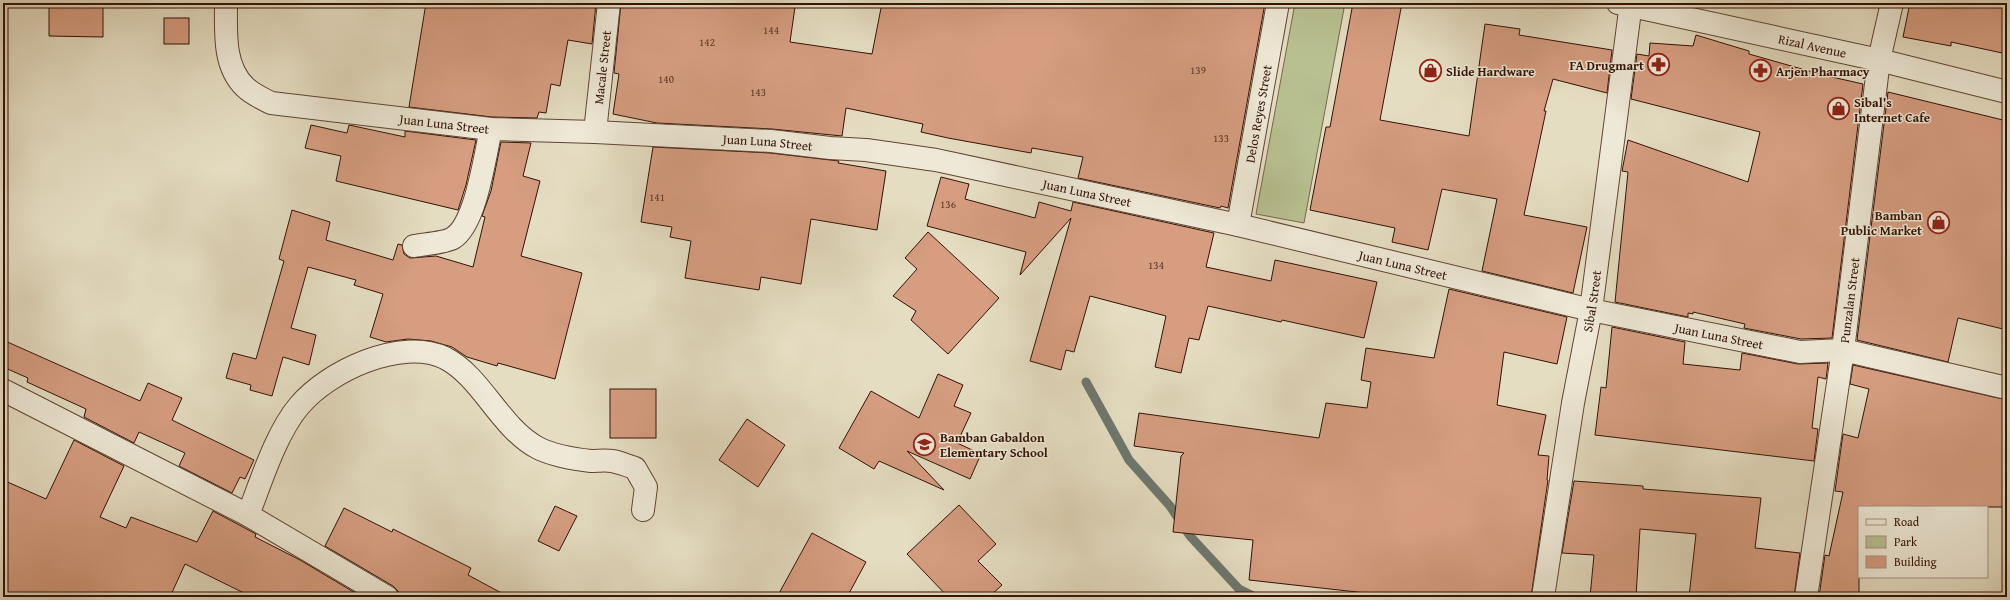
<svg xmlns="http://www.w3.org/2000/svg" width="2010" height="600" font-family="'Gentium Book Plus',serif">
<rect width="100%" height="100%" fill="#e5ddc2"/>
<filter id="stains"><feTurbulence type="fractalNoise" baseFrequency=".005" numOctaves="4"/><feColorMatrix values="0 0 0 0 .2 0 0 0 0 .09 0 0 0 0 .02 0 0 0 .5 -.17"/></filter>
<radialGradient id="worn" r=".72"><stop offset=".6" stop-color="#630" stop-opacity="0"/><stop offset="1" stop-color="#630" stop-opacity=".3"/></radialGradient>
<path fill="#b8c091" stroke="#76694b" d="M1295,3H1345L1304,223L1256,214Z"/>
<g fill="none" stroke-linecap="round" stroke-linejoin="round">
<path stroke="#6e776f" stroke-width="9" d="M1086,382L1129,460L1170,506L1190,536L1239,589L1255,597"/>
</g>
<g fill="#d69d81" stroke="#331205">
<path d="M426,3H596L592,44L568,40L560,86L551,84L546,113L539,112L537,118L492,117L409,107Z"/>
<path d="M621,3H765L795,7L790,42L872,54L882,3H1265L1228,208L1221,206L1220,208L1078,178L1083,157L1032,148L1031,153L948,138L921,132L923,124L846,108L842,136L772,129L657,123L613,114L619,74L614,73Z"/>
<path d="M1353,3H1402L1380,120L1469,136L1485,24L1520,29L1519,35L1612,50L1607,93L1553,79L1544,111H1546L1524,215L1587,227L1573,293L1482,271L1497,199L1442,189L1428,250L1392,242L1395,228L1310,210L1326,127H1330Z"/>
<path d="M1910,3H2007V54L1951,42V46L1903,37Z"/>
<path d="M49,7H103V37L49,36Z"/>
<rect x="164" y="18" width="25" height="26"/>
<path d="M1696,35L1749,51V54L1823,75L1863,84L1832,338L1801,339L1744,328L1745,324L1693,312V314L1688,313V317L1615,302L1628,172L1622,171L1628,140L1748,182L1760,132L1631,99L1637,54L1649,56L1650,43L1693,46Z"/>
<path d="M1888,92L2007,121V330L1958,318L1948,362L1857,340Z"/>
<path d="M311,125L347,133L349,125L405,137V131L476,140L466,185L458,210L336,181L341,156L305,148Z"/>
<path d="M501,142L531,143L523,176L540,181L521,256L582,273L555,379L498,363L497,366L467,357L452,347L431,341L408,339L386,342L370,337L383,294L354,285L356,280L308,267L291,328L316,335L309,365L283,357L272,396L250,390L251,385L226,378L233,353L256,359L284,261L279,259L292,210L330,222L326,240L393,260L398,244L402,245L404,254L410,258L436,256L473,267L485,217L482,216L491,191Z"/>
<path d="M653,147L770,153L839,161L838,163L886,171L877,230L811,219L801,284L761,277L759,290L685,278L691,241L670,237L672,227L641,222Z"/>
<path d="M941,177L969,184L965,199L1035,218L1039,202L1071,211L1073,202L1214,233L1206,267L1271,281L1275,260L1377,282L1364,338L1282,320L1281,322L1208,306L1199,340L1189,338L1181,373L1155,367L1166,316L1090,296L1074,352L1066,350L1061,370L1030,361L1071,218L1020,275L1026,252L927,226Z"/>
<path d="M928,232L999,298L948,354L911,320L916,311L893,296L917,269L905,258Z"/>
<path d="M1449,289L1567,317L1557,364L1504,352L1497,405L1546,415L1538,455L1549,456L1547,480H1548L1531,597H1366V593L1249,580L1253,540L1173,532L1181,456L1184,453L1134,446L1139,413L1319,438L1326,403L1367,408L1371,382L1361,380L1366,348L1434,358Z"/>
<path d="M1612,327L1685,342L1683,364L1740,370L1742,353L1798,364L1828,363L1826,379L1818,377L1812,428L1818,429L1814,461L1595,435L1601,387L1606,388Z"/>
<path d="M3,340L140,401L148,383L182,398L172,420L254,460L245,479L240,477L232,493L179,466L185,453L139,432L134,443L84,417L86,409L27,382L28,378L3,367Z"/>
<path d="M1853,365L2007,400V507H1859V597H1819L1825,555L1829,556L1843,492L1835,491L1843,434L1858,438L1869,389L1850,384Z"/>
<path d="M938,374L963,385L954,406L971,413L957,443L981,454L970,479L907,451L944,490L879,461L874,469L839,448L871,391L919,418Z"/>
<rect x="610" y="389" width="46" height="49"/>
<path d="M747,419L785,445L758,487L719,460Z"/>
<path d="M74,440L124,466L100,517L126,528L131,517L197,542L213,511L256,534L255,537L300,560L362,597H252L185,564L170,597H3V480L46,499Z"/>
<path d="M1574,481L1643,486V489L1761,498L1755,548L1800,553L1794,597H1689L1696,534L1640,529L1636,597H1590L1594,555L1562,553Z"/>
<path d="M959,505L996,544L978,561L1002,585L989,597H948L907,554Z"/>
<path d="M555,506L577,516L559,551L538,541Z"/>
<path d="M344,508L392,532L393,529L471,568L468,575L509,597H399L398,591L393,586L325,546Z"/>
<path d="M812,533L866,562L847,597H777Z"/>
</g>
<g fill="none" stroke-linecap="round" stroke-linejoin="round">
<defs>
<g id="minor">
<path id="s1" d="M226,3C226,32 223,66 245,87C252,94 263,99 271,103L491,129L595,132L771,141L830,148L866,150L936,160L1238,225L1591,310L1800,352L1843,350L2007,388"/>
<path id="s2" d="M1618,3L1879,60L2007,92"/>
<path id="s3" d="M595,132L609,3"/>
<path id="s4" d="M1238,225L1278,3"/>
<path d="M414,246C424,244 445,243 453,238C476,224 485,155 491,129"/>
<path d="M3,390L248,515L387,597"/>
<path d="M248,515C261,482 276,433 299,406C328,371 401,337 445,358C482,377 500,428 538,448C554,456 573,459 591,461C598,461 605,460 612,461C619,462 628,466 635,468L646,487L643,510"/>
<path id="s5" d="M1543,597L1573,403L1591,310L1631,3"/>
<path id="s6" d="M1806,597L1843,350L1879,60L1892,3"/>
</g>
</defs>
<use href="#minor" stroke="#604534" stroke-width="24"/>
<use href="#minor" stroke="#eee9d7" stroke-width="22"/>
</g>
<defs>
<symbol id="pharmacy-ring" viewBox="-11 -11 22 22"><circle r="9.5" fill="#eee9d7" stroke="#8f2418" stroke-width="1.5"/><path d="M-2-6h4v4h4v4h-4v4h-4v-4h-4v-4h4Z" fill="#8f2418"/></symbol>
<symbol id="shop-ring" viewBox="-11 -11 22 22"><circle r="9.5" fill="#eee9d7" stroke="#8f2418" stroke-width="1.5"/><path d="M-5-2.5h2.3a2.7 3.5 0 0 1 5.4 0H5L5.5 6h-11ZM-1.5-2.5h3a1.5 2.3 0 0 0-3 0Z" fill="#8f2418"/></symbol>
<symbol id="school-ring" viewBox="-11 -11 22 22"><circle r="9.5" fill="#eee9d7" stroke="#8f2418" stroke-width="1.5"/><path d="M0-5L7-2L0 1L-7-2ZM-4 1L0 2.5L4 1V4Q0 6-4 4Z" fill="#8f2418"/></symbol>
</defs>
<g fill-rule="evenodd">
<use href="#pharmacy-ring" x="1646" y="52" width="25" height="25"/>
<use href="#shop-ring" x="1418" y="58" width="25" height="25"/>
<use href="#pharmacy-ring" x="1748" y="58" width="25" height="25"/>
<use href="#shop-ring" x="1826" y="96" width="25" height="25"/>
<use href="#shop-ring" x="1926" y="210" width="25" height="25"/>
<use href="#school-ring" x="912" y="432" width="25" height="25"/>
</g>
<g text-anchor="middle" stroke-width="3" stroke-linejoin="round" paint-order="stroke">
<g font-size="11" fill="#5c3524">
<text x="771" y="34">144</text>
<text x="707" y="46">142</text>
<text x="1198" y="74">139</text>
<text x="666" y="83">140</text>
<text x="758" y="96">143</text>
<text x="1221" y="142">133</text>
<text x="657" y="201">141</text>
<text x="948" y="208">136</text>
<text x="1156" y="269">134</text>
</g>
<g font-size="13" fill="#331205" stroke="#eee9d7">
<text dy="5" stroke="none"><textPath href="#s2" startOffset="199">Rizal Avenue</textPath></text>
<text dy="5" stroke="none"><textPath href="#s3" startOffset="65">Macale Street</textPath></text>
<text dy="5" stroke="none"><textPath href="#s4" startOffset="113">Delos Reyes Street</textPath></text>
<text dy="5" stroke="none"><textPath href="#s1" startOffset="294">Juan Luna Street</textPath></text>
<text dy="5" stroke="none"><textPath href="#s1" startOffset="618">Juan Luna Street</textPath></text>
<text dy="5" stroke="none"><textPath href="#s1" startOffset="942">Juan Luna Street</textPath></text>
<text dy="5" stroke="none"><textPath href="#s1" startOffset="1266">Juan Luna Street</textPath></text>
<text dy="5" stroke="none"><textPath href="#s6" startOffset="300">Punzalan Street</textPath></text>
<text dy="5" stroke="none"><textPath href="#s5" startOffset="300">Sibal Street</textPath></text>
<text dy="5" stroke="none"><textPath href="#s1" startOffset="1590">Juan Luna Street</textPath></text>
</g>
<g font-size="13" font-weight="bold" fill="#331205" stroke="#eee9d7" text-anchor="start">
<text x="1644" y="70" text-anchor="end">FA Drugmart</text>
<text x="1446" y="76">Slide Hardware</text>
<text x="1776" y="76">Arjen Pharmacy</text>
<text x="1854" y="107">Sibal's<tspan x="1854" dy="15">Internet Cafe</tspan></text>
<text x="1922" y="220" text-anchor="end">Bamban<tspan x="1922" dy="15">Public Market</tspan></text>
<text x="940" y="442">Bamban Gabaldon<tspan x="940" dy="15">Elementary School</tspan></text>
</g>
</g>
<rect width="2010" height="600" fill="none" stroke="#e5ddc2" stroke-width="16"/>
<rect x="4" y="4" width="2002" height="592" fill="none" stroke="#331205" stroke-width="2"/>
<rect x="8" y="8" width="1994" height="584" fill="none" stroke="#331205"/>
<rect x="1858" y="506" width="130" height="72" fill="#eee9d7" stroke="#a39383"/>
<rect x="1866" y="519" width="20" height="6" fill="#eee9d7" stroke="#a39383"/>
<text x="1894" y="526" font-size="12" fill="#331205">Road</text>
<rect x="1866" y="536" width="20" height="12" fill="#b8c091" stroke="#a39383"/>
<text x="1894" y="546" font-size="12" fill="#331205">Park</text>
<rect x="1866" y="556" width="20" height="12" fill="#d69d81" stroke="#a39383"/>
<text x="1894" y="566" font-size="12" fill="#331205">Building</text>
<rect width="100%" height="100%" filter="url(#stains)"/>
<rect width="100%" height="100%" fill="url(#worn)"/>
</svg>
